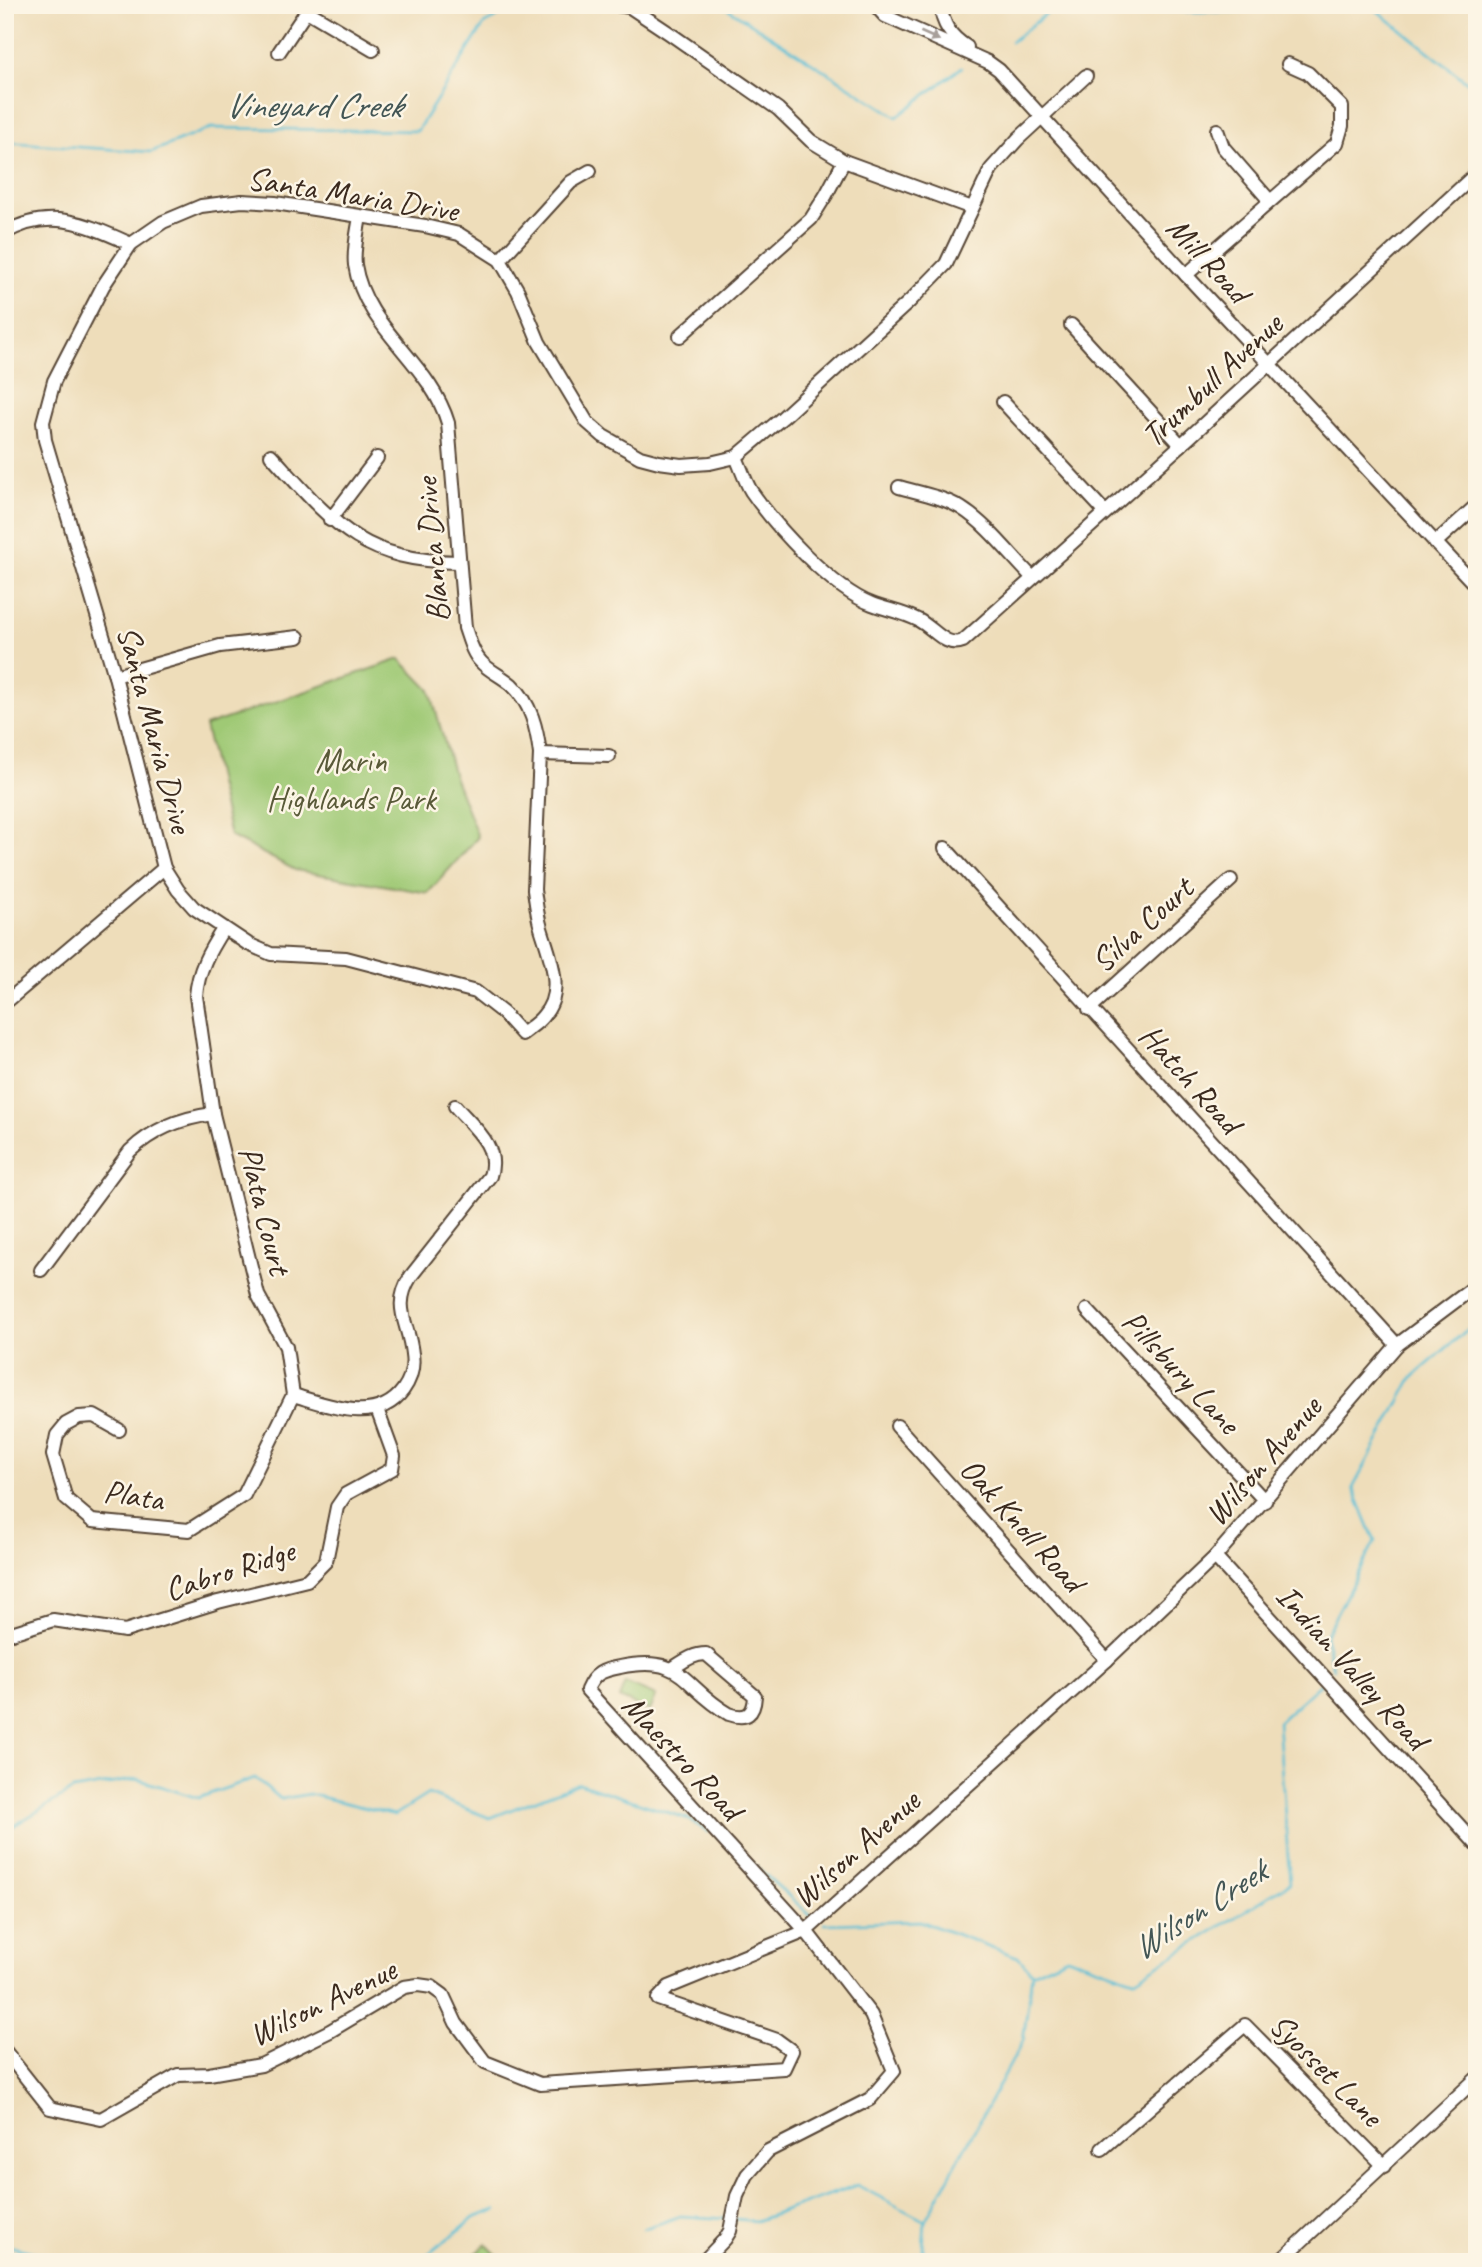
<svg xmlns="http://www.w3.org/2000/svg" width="1482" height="2267" font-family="Caveat,sans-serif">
<rect width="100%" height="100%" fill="#fcf5e5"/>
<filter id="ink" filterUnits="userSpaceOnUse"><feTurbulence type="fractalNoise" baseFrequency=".0143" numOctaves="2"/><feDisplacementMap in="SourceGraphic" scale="14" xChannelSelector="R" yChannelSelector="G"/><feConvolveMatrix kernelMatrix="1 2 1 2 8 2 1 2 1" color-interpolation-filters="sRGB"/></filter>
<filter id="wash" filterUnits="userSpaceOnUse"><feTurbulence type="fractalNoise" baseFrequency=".00686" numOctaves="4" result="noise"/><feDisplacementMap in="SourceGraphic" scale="28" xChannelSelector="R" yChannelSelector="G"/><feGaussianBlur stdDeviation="1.57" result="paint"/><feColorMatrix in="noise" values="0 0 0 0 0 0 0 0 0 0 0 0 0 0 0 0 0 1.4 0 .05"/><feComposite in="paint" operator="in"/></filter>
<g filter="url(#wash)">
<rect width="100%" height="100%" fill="#eeddba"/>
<g fill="#9fc975" stroke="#6d7a4a" stroke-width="2">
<path d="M400,659L430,690L454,776L478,837L428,893L295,870L230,836L205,726Z"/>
<path d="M625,1683L656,1696L650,1711L619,1698Z"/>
<path d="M486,2244L497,2255L489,2262H466Z"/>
</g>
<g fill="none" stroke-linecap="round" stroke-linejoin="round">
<g stroke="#57bed5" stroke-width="2.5">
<path d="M722,5L897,117L962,67"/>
<path d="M1086,5L1096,11L1241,12L1250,5"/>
<path d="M1370,5L1472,86L1477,87"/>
<path d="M1011,42L1057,5"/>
<path d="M5,142L151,152L211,128L417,131L485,23L522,5"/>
<path d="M1333,1669L1325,1636L1375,1541L1353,1488L1412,1378L1477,1321"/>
<path d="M5,1831L73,1790L137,1779L198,1798L255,1778L281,1799L309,1794L395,1815L428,1794L490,1818L579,1783L688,1819L708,1832"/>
<path d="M751,1862L811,1916"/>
<path d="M824,1924L920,1921L1018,1957L1031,1972"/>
<path d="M735,2219L756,2221L857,2185L925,2221"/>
<path d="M643,2229L681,2216L729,2219"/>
<path d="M5,2245L73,2262"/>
<path d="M418,2262L474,2218L496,2210"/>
<path d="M922,2262L925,2221L1023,2041L1032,1973L1067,1957L1134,1980L1290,1883L1278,1722L1320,1684"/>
</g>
</g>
</g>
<g filter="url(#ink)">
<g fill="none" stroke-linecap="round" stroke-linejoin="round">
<defs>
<g id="minor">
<path d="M617,5L630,7L669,33L778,109L811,141L844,161L972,208"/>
<path d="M875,5L885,16L988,62L999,70L1186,275L1477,587"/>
<path d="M940,5C943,25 950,36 967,47"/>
<path d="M307,11L373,50"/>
<path d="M279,52L310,6"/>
<path d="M1217,130L1223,147L1270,201"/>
<path d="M360,216C358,231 353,249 355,265C365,329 430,362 448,423L465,628C469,639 472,653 481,662C489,671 502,676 512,685C531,703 537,729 540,754L534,890C536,903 537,915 541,928C549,955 566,991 543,1016C538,1023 529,1028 522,1034L503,1013L476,992L346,958L271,954L248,944L194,908L178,890L164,868L115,676L45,440L43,422L54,381L103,286L131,244L163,222L201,206L242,201L275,203L425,226L459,234L500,260L518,291L539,342L587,422L603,436L640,457L659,462L681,465L710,463L736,457L782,418L910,301L946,264L991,169L1018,139L1086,76"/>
<path d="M5,233C49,206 88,225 131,244"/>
<path d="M500,260L571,182L590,171"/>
<path d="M1186,275L1337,143L1342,126V107L1308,73L1288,64"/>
<path d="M1071,325L1181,445"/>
<path d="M680,336L811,219L826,195L844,161"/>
<path d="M1003,402L1105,512"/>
<path d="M271,455C333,523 360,561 459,562"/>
<path d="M736,457C741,468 745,481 751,491C776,527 832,589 872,604C888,610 903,612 918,620C934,628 945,648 963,641L1181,445L1477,173"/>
<path d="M899,487C920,493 943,497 961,508C988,525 1010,555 1032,577"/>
<path d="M330,520L377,458"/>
<path d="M1435,543L1477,505"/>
<path d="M115,676L220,646L298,637"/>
<path d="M540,754L609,756"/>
<path d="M945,848L1397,1345"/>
<path d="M5,1003L164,868"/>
<path d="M1089,1009L1231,880"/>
<path d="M41,1270L130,1151C153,1129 181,1118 213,1114"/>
<path d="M1087,1310L1265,1501"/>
<path d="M293,1395C328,1405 377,1426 403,1390C411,1379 414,1367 412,1354C409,1322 391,1308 411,1276L490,1176C500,1146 473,1127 455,1106"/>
<path d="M897,1426L1107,1660"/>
<path d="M119,1430L94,1416L79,1417L66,1424L57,1435L53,1455L66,1499L92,1521L189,1530L244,1495L293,1395L286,1347L258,1295L213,1114L196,996C198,970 209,951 223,929"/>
<path d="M1215,1557L1477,1845"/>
<path d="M5,1635L53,1620L125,1631L218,1602L307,1580L326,1561L337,1507L346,1494L392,1469L394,1456L377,1409"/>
<path d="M673,1668C684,1661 693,1654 706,1654L755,1696C754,1714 747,1720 729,1714C681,1686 685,1654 620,1667C603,1670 594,1673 587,1690L806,1931L871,2015L894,2071L870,2099L768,2151L747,2175L737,2196L730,2231L725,2239L703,2262"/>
<path d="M5,2051L50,2108L101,2119L178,2075L209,2074L261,2065L330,2031L404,1987L418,1985L432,1987L443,1995L456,2023L485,2062L540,2084L784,2068L792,2051L777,2040L658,1999L669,1987L806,1931L1107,1660L1215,1557L1397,1345L1477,1285"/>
<path d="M1102,2149L1245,2025L1384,2166"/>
<path d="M1279,2262L1477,2078"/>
</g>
</defs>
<use href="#minor" stroke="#564535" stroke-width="16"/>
<use href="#minor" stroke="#fff" stroke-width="12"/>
</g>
<defs><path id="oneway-solid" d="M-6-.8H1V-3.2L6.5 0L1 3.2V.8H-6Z" transform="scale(1.75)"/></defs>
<use fill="#a79f9a" href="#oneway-solid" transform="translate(930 36) rotate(24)"/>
</g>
<g text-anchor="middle" stroke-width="5" stroke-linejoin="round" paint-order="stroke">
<g font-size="33" fill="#3b2a1e" stroke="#fcf5e5">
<text transform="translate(353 193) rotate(9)" y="12">Santa Maria Drive</text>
<text transform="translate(1209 259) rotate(47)" y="12">Mill Road</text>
<text transform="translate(1211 379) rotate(-43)" y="12">Trumbull Avenue</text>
<text transform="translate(431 550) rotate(-95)" y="12">Blanca Drive</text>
<text transform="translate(156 729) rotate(75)" y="12">Santa Maria Drive</text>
<text transform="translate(1141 924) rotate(-42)" y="12">Silva Court</text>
<text transform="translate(1191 1078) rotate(48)" y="12">Hatch Road</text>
<text transform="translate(266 1210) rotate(76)" y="12">Plata Court</text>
<text transform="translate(1182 1371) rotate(47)" y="12">Pillsbury Lane</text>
<text transform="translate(1262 1460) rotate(-49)" y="12">Wilson Avenue</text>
<text transform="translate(134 1494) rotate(9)" y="12">Plata</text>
<text transform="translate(1023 1524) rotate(48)" y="12">Oak Knoll Road</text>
<text transform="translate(229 1569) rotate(-18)" y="12">Cabro Ridge</text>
<text transform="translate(1353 1666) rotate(48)" y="12">Indian Valley Road</text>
<text transform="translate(683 1756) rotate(47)" y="12">Maestro Road</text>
<text transform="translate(855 1848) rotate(-42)" y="12">Wilson Avenue</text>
<text transform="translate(322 2001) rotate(-26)" y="12">Wilson Avenue</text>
<text transform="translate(1327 2069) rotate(45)" y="12">Syosset Lane</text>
</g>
<g font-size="33" fill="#595a38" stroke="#fcf5e5">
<text x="351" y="772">Marin<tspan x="351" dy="38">Highlands Park</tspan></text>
</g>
<g font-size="35" font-style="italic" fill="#435655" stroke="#fcf5e5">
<text x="313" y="117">Vineyard Creek</text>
<text transform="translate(1199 1909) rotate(-33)" y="12">Wilson Creek</text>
</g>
</g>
<rect width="1482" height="2267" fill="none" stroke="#fcf5e5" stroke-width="28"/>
</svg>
